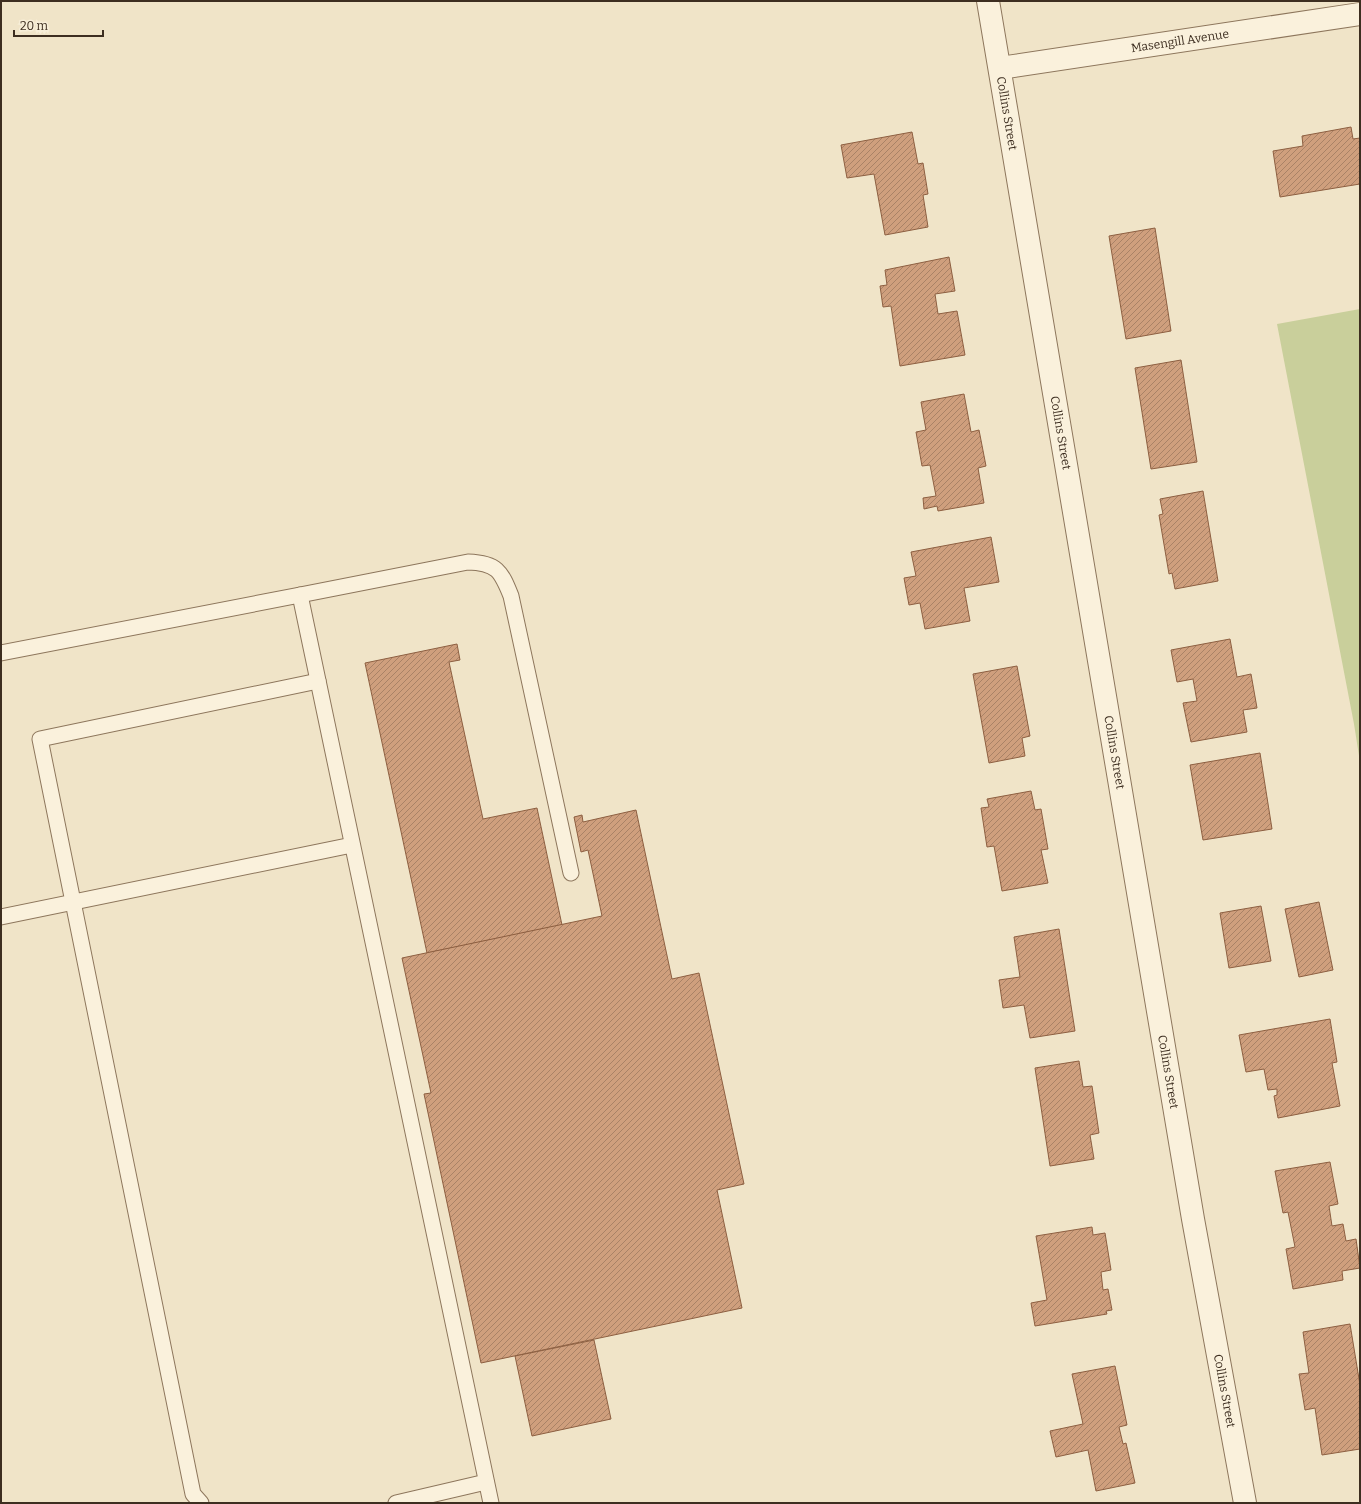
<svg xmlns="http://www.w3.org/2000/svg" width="1361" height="1504" font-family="Bitter,serif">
<defs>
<pattern id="building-hatch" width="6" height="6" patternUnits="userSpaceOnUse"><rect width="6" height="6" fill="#cf9f7d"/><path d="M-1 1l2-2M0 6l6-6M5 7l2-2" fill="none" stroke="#a98266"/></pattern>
</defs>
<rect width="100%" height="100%" fill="#f0e4c8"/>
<path fill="#c9cf9b" d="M1360,309V762L1354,724L1277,324Z"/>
<g fill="url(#building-hatch)" stroke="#8d5f41">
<path d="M1351,127L1353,139L1360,138V184L1280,197L1273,151L1303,146L1302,136Z"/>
<path d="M912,132L918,164L923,163L928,194L923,195L928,227L885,235L874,174L847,178L841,145Z"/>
<path d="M1155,228L1171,331L1126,339L1109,236Z"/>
<path d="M949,257L955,291L935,294L938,314L957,311L965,355L900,366L891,306L883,307L880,286L887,285L885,270Z"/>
<path d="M1181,360L1197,462L1151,469L1135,368Z"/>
<path d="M964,394L971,432L979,430L986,466L978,468L984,503L938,511L937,506L924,509L923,498L936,496L930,465L922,466L916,432L926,430L921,402Z"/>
<path d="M1203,491L1218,581L1175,589L1172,573L1169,574L1159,515L1163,514L1160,499Z"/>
<path d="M991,537L999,582L964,588L970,621L925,629L920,603L909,605L904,578L916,576L911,552Z"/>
<path d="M1230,639L1237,677L1251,674L1257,708L1243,710L1247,732L1191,742L1183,703L1197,701L1193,679L1177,682L1171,650Z"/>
<path d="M457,644L460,660L449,662L483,819L537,808L562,925L427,953L365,663Z"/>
<path d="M1017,666L1030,736L1022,738L1025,756L989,763L973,674Z"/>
<path d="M1260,753L1272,829L1203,840L1190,765Z"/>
<path d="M1031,791L1035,810L1041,809L1048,849L1041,850L1048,883L1002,891L994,846L987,847L981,808L989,807L987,799Z"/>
<path d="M636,810L672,979L699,973L744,1184L717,1190L742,1308L481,1363L424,1094L431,1093L402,958L602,916L588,850L581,852L574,817L582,815L583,822Z"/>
<path d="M1319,902L1333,970L1299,977L1285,909Z"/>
<path d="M1261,906L1271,961L1229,968L1220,913Z"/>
<path d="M1059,929L1075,1031L1030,1038L1024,1005L1003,1008L999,980L1020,977L1014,937Z"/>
<path d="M1330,1019L1337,1062L1332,1063L1340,1106L1278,1118L1274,1096L1277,1095V1089L1268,1090L1264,1069L1246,1072L1239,1035Z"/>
<path d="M1079,1061L1083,1087L1092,1086L1099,1133L1090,1135L1094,1159L1050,1166L1035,1068Z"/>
<path d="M1330,1162L1338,1204L1329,1206L1332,1226L1343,1224L1346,1241L1356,1239L1360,1268L1342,1271L1343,1280L1293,1289L1286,1249L1295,1247L1288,1212L1283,1213L1275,1171Z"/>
<path d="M1092,1227L1093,1235L1105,1233L1111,1270L1101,1272L1103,1290L1108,1289L1112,1310L1106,1311L1107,1314L1035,1326L1031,1303L1047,1300L1036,1236Z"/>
<path d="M1350,1324L1360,1385V1449L1322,1455L1315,1408L1305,1410L1299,1374L1309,1373L1303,1332Z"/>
<path d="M594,1340L611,1419L532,1436L515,1356Z"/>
<path d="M1115,1366L1127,1425L1119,1427L1123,1444L1126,1443L1135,1483L1096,1491L1088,1450L1056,1457L1050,1431L1083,1424L1072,1374Z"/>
</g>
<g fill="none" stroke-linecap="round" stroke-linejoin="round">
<defs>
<g id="lane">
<path d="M300,595L468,562C497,563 501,571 511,596L571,873"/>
<path d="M1,653L300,595L491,1503"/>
<path d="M1,917L352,845"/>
<path d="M201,1503L193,1494L40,739L318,681"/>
<path d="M396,1503L486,1482"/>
</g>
<g id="street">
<path id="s1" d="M988,1L1193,1219L1245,1503"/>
<path id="s2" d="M1000,68L1360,14"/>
</g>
</defs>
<use href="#lane" stroke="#8d765c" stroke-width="17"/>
<use href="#street" stroke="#8d765c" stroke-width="24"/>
<use href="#lane" stroke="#faf1dc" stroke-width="15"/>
<use href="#street" stroke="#faf1dc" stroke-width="22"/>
</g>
<g text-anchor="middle" stroke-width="3" stroke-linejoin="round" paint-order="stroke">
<g font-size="12" fill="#3d2e20" stroke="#f7eed8">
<text dy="4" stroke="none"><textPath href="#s2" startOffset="182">Masengill Avenue</textPath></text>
<text dy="4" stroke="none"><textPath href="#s1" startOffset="114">Collins Street</textPath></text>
<text dy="4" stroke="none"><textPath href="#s1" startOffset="438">Collins Street</textPath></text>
<text dy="4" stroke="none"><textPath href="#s1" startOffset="762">Collins Street</textPath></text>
<text dy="4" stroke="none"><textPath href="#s1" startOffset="1086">Collins Street</textPath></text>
<text dy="4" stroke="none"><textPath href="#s1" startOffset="1410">Collins Street</textPath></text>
</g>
</g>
<rect width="1361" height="1504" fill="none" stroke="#3d2e20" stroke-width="4"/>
<path d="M14 30v6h89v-6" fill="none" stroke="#3d2e20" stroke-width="2"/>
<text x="20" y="30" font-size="12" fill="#3d2e20" stroke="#f7eed8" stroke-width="3" paint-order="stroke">20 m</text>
</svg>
